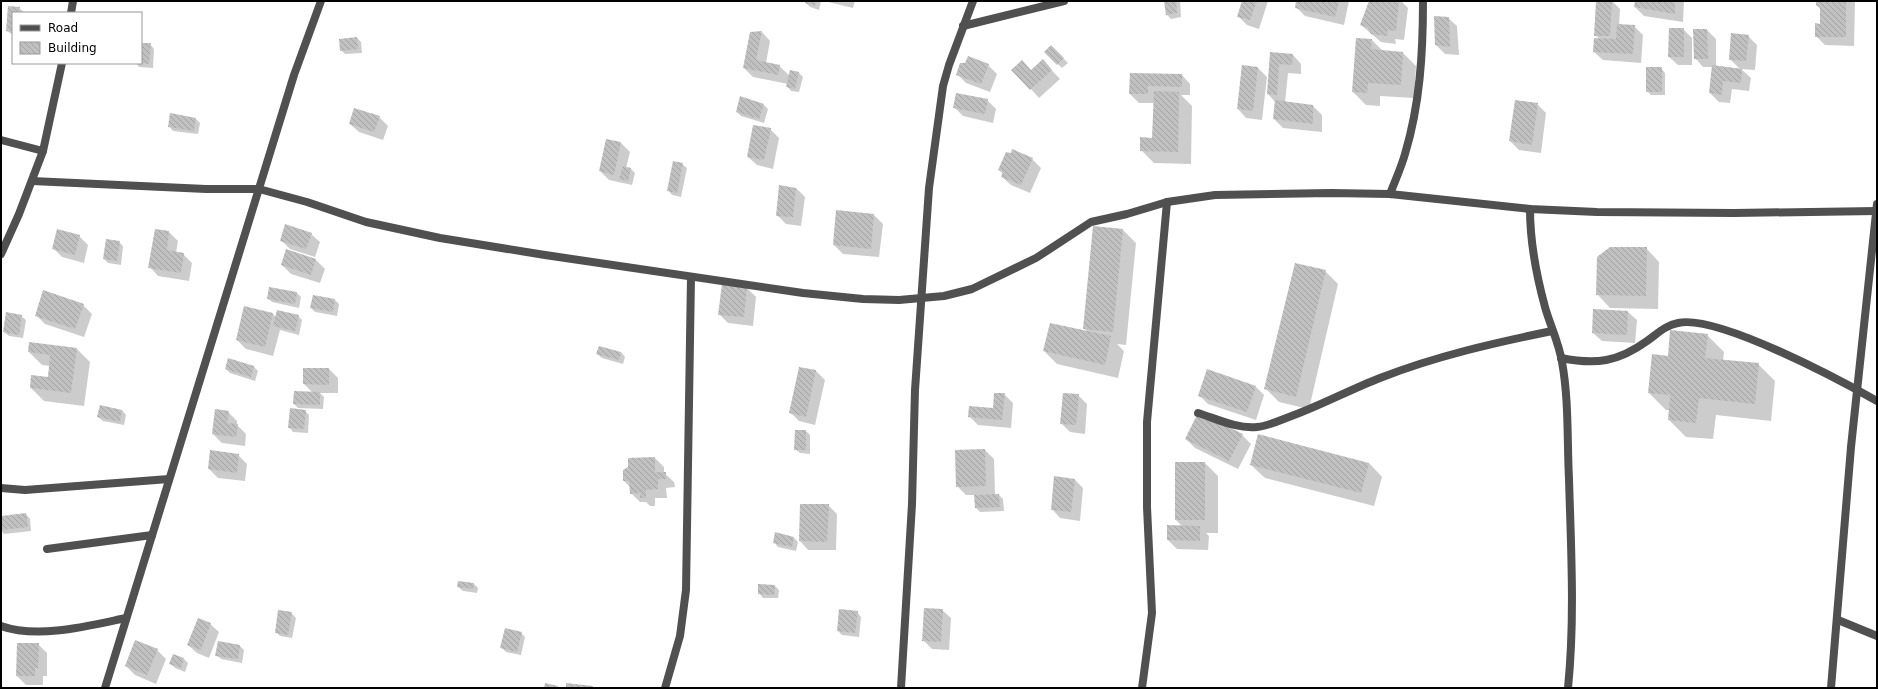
<svg xmlns="http://www.w3.org/2000/svg" width="1878" height="689" font-family="'DejaVu Sans',sans-serif">
<defs>
<pattern id="building-back-hatch" width="6" height="6" patternUnits="userSpaceOnUse"><rect width="6" height="6" fill="#c0c0c0"/><path d="M-1 5l2 2M0 0l6 6M5-1l2 2" fill="none" stroke="#a3a3a3"/></pattern>
</defs>
<rect width="100%" height="100%" fill="#fff"/>
<g fill="#0003">
<path d="M806,1H821L819,10L810,7L806,3Z"/>
<path d="M824,1H855L853,8Z"/>
<path d="M1165,1H1180L1181,17L1171,19L1167,15Z"/>
<path d="M1243,1H1268L1259,29L1247,25L1238,16Z"/>
<path d="M1297,1H1349L1344,25L1305,16L1296,7Z"/>
<path d="M1370,1H1401L1408,8L1404,40L1395,39L1396,44L1381,42L1361,25Z"/>
<path d="M1597,1H1612L1620,9L1619,25L1634,26L1643,35L1641,63L1603,60L1594,52L1600,39L1595,35Z"/>
<path d="M1636,1H1684L1683,22L1644,16L1635,7Z"/>
<path d="M1817,1H1854L1855,2L1854,46L1825,45L1816,36L1821,25V9L1817,5Z"/>
<path d="M8,7L19,8L24,12L13,13V35L7,31Z"/>
<path d="M1448,18L1457,26L1459,55L1445,54L1436,45Z"/>
<path d="M1683,29L1692,38V65H1678L1669,57Z"/>
<path d="M1707,30L1716,39V66L1740,69L1730,59L1748,36L1757,45L1755,70L1741,69L1751,78L1749,91L1732,89L1730,103L1719,102L1710,93L1713,67H1703L1695,58Z"/>
<path d="M762,32L770,41L766,63L779,66L790,76L791,71L799,73L803,77L799,92L791,91L787,86L788,84L753,77L744,68Z"/>
<path d="M357,38L361,42L362,53L345,54L341,50Z"/>
<path d="M1372,40L1383,51L1403,53L1416,66L1414,98L1380,96V106L1366,105L1353,92Z"/>
<path d="M141,44H150L154,49L153,68L139,67L136,63H141Z"/>
<path d="M1051,46L1068,63L1062,68L1045,52Z"/>
<path d="M1271,53L1293,55L1301,64V74L1288,73L1285,103L1313,106L1322,115V132L1283,128L1274,119L1275,102L1268,94Z"/>
<path d="M1043,61L1060,79L1039,98L1031,89L1032,71Z"/>
<path d="M988,65L997,74L990,92L966,83L957,74Z"/>
<path d="M1242,66L1258,68L1267,77L1262,120L1246,118L1238,109Z"/>
<path d="M1661,68L1665,73V95H1651L1647,91Z"/>
<path d="M1131,74L1182,75L1190,84V95H1181L1192,106L1191,164L1154,163L1141,150L1153,139L1154,103H1139L1130,94Z"/>
<path d="M987,100L996,109L993,123L963,116L954,107Z"/>
<path d="M1537,104L1546,113L1541,153L1519,150L1510,141Z"/>
<path d="M764,105L768,109L764,123L741,116L737,112Z"/>
<path d="M379,117L388,126L383,140L359,132L350,124Z"/>
<path d="M195,118L200,123L198,134L173,131L169,126Z"/>
<path d="M770,129L779,138L773,169L757,165L748,157Z"/>
<path d="M607,140L621,143L630,152L626,168L631,169L635,173L632,185L609,180L600,171Z"/>
<path d="M1011,154L1032,159L1041,168L1030,193L1011,185L1002,177L1003,174L999,170Z"/>
<path d="M682,164L687,168L681,197L672,195L668,190Z"/>
<path d="M796,188L805,197L801,226L786,224L777,215Z"/>
<path d="M874,215L883,224L879,257L843,254L834,245Z"/>
<path d="M156,230L169,232L178,241L176,253L183,254L192,263L189,281L158,276L150,267Z"/>
<path d="M1123,230L1136,243L1126,345L1117,344L1124,351L1118,378L1057,364L1044,351L1088,332L1084,328Z"/>
<path d="M311,234L320,242L315,257L290,249L281,240Z"/>
<path d="M79,236L88,245L84,263L62,257L53,248Z"/>
<path d="M119,242L123,246L121,265L108,263L104,259Z"/>
<path d="M1646,248L1659,262L1658,309L1610,308L1597,294Z"/>
<path d="M287,250L316,260L325,269L320,283L291,274L282,265Z"/>
<path d="M1325,271L1338,284L1309,409L1279,402L1266,389Z"/>
<path d="M270,288L297,293L301,297L299,308L272,302L268,298Z"/>
<path d="M747,288L756,297L753,326L728,323L719,314Z"/>
<path d="M313,296L335,300L339,304L337,316L315,312L311,308Z"/>
<path d="M83,305L92,314L84,337L45,324L36,315Z"/>
<path d="M1628,312L1637,320L1635,343L1602,341L1593,333Z"/>
<path d="M273,314L276,317L298,316L302,320L299,335L280,330L273,356L246,349L237,340Z"/>
<path d="M21,316L26,320L23,338L9,336L4,332Z"/>
<path d="M1707,335L1724,352L1723,361L1758,364L1775,381L1771,421L1716,415L1713,439L1686,437L1669,420L1670,410H1666L1649,393L1669,357Z"/>
<path d="M77,349L90,362L84,406L44,401L31,388L48,378L50,366L42,365L29,352Z"/>
<path d="M621,352L625,357L623,364L602,358L597,354Z"/>
<path d="M229,359L254,367L258,371L255,381L230,373L226,369Z"/>
<path d="M800,368L816,371L825,380L815,425L799,421L790,412Z"/>
<path d="M329,369L338,378V393H320L324,397L323,409L298,408L294,404L313,393L304,384Z"/>
<path d="M1255,386L1264,395L1256,420L1208,404L1199,395Z"/>
<path d="M1004,394L1013,403L1011,428L978,425L969,416L994,409Z"/>
<path d="M1078,395L1087,404L1085,434L1070,432L1061,423Z"/>
<path d="M122,410L126,415L124,425L103,421L98,417Z"/>
<path d="M305,411L309,415L308,433L293,432L289,427Z"/>
<path d="M228,412L237,421V425L246,434L245,446L222,443L213,434Z"/>
<path d="M796,431H806L810,435V454L800,453L795,449Z"/>
<path d="M1242,435L1251,444L1238,469L1195,448L1186,439Z"/>
<path d="M985,450L994,459L995,495H999L1003,499L1004,511L980,512L976,508L975,495H966L957,486L956,451Z"/>
<path d="M238,455L247,464L245,481L218,478L209,469Z"/>
<path d="M655,458L664,467V473L674,482L675,487L666,488L667,498H655V506H650L646,502H640L631,493L630,487L624,481V471Z"/>
<path d="M1205,463L1218,476V533H1206L1209,536L1208,550L1177,549L1168,540L1183,527L1176,520Z"/>
<path d="M1369,463L1382,477L1374,506L1265,478L1251,465Z"/>
<path d="M1075,480L1083,488L1080,521L1060,518L1052,509Z"/>
<path d="M828,505L837,514L836,550H808L800,541Z"/>
<path d="M26,514L30,519L31,531L4,534L1,530V517Z"/>
<path d="M794,538L798,542L796,551L778,547L774,542Z"/>
<path d="M474,584L478,588L477,593L463,591L458,587Z"/>
<path d="M775,586L779,590L778,598H763L759,593Z"/>
<path d="M942,610L951,618L949,650L932,649L923,640Z"/>
<path d="M857,612L861,617L859,637L842,635L838,631Z"/>
<path d="M291,613L296,618L292,638L280,636L276,632Z"/>
<path d="M210,624L219,632L209,658L197,653L188,645Z"/>
<path d="M521,633L525,637L521,655L506,652L502,648Z"/>
<path d="M38,644L47,653V676H43V685H26L17,676Z"/>
<path d="M239,645L244,650L242,663L221,659L217,655Z"/>
<path d="M157,650L166,659L156,684L135,675L126,666Z"/>
<path d="M184,659L188,663L185,672L175,668L171,664Z"/>
</g>
<g fill="url(#building-back-hatch)">
<path d="M805,1H816L815,6L805,3Z"/>
<path d="M1164,1H1176L1177,13L1166,15Z"/>
<path d="M1242,1H1257L1250,20L1237,17Z"/>
<path d="M1296,1H1339L1335,17L1295,8Z"/>
<path d="M1369,1H1399L1396,31L1387,30L1388,36L1371,34L1368,28L1360,25Z"/>
<path d="M1596,1H1612L1610,36H1594Z"/>
<path d="M1635,1H1675V14L1634,7Z"/>
<path d="M1816,1H1846V37H1815V23L1820,24V8L1816,5Z"/>
<path d="M8,6L20,7L19,13H13V32L6,31Z"/>
<path d="M1434,16L1449,17L1450,47L1435,45Z"/>
<path d="M1617,24L1635,25L1633,54L1593,52L1594,38L1616,39Z"/>
<path d="M1669,28H1684V57H1668Z"/>
<path d="M1693,29H1707L1708,59H1694Z"/>
<path d="M762,31L756,60L780,65L778,75L743,68L750,32Z"/>
<path d="M1731,33L1749,35L1746,61L1729,60Z"/>
<path d="M357,37L358,49L340,51L339,39Z"/>
<path d="M1356,38L1372,39L1371,49L1403,52L1401,85L1368,83L1367,93L1352,92Z"/>
<path d="M141,43H151L149,64L141,63Z"/>
<path d="M1051,45L1064,58L1057,65L1044,52Z"/>
<path d="M1270,52L1293,54L1292,65L1279,64L1277,95L1267,94Z"/>
<path d="M968,56L989,64L981,84L956,75L960,63H965Z"/>
<path d="M1043,59L1052,70L1030,90L1011,70L1022,60L1031,70Z"/>
<path d="M1242,65L1258,67L1253,111L1237,109Z"/>
<path d="M1712,65L1742,69L1741,83L1723,81L1722,95L1709,93Z"/>
<rect x="1646" y="67" width="16" height="25"/>
<path d="M790,70L799,72L795,89L786,87Z"/>
<path d="M1130,73L1182,74V87L1148,86V94H1129Z"/>
<path d="M1154,91L1179,92L1178,152L1140,151V137L1152,138Z"/>
<path d="M956,93L988,99L985,114L953,108Z"/>
<path d="M740,96L764,104L759,119L736,112Z"/>
<path d="M1275,100L1313,105V124L1273,119Z"/>
<path d="M1515,100L1538,103L1532,145L1509,141Z"/>
<path d="M354,108L380,116L374,132L349,124Z"/>
<path d="M170,113L196,118L194,131L168,127Z"/>
<path d="M753,125L771,128L764,160L747,157Z"/>
<path d="M606,139L621,142L614,175L599,171Z"/>
<path d="M1012,149L1033,158L1021,185L1001,177L1003,172L998,170L1006,152L1011,153Z"/>
<path d="M673,161L683,163L677,193L667,191Z"/>
<path d="M623,166L631,168L628,181L619,179Z"/>
<path d="M779,185L796,188L793,217L776,216Z"/>
<path d="M836,210L874,214L871,249L833,245Z"/>
<path d="M285,224L312,233L306,249L280,241Z"/>
<path d="M1093,226L1123,229L1113,332L1083,329Z"/>
<path d="M57,229L80,235L75,255L52,249Z"/>
<path d="M155,229L169,231L167,250L184,253L181,273L148,268Z"/>
<path d="M106,239L120,241L117,261L103,259Z"/>
<path d="M1610,247H1647L1646,296L1596,295L1597,257Z"/>
<path d="M286,249L316,259L311,275L281,265Z"/>
<path d="M1295,263L1326,270L1296,397L1264,389Z"/>
<path d="M722,284L747,287L744,317L718,315Z"/>
<path d="M269,287L297,292L295,304L267,299Z"/>
<path d="M43,290L84,304L75,329L35,316Z"/>
<path d="M313,295L335,299L333,312L310,308Z"/>
<path d="M244,306L273,313L265,347L236,340Z"/>
<path d="M1593,309L1628,311L1627,335L1592,333Z"/>
<path d="M277,310L299,315L295,331L273,326Z"/>
<path d="M6,312L22,315L19,335L3,332Z"/>
<path d="M1050,323L1111,336L1105,365L1043,351Z"/>
<path d="M1670,330L1708,334L1705,358L1759,363L1755,404L1699,398L1696,423L1668,420L1670,395L1648,393L1652,354L1668,356Z"/>
<path d="M29,342L77,348L71,393L30,388L31,375L48,377L50,355L28,352Z"/>
<path d="M599,346L621,352L619,360L596,354Z"/>
<path d="M228,358L254,366L251,377L225,369Z"/>
<path d="M799,367L816,370L806,417L789,413Z"/>
<path d="M303,368H329V385L303,384Z"/>
<path d="M1207,369L1256,386L1247,412L1198,396Z"/>
<path d="M294,391L320,392V405L293,404Z"/>
<path d="M994,393H1005L1002,420L968,417L969,406L993,408Z"/>
<path d="M1063,393L1079,394L1076,425L1060,424Z"/>
<path d="M100,405L122,410L120,422L97,417Z"/>
<path d="M290,408L306,410L304,429L288,428Z"/>
<path d="M215,409L229,411L227,423L238,424L236,437L212,434Z"/>
<path d="M1198,413L1243,434L1229,461L1185,439Z"/>
<path d="M795,430H806V450H794Z"/>
<path d="M1258,434L1369,463L1361,493L1250,465Z"/>
<path d="M985,449L986,486L956,487L955,450Z"/>
<path d="M210,450L239,454L237,473L208,469Z"/>
<path d="M655,457V472H666V479H658V489L646,490V498H640V493L630,494L629,481H623V470L628,467V458Z"/>
<rect x="1175" y="462" width="30" height="58"/>
<path d="M1054,476L1075,479L1071,512L1051,510Z"/>
<path d="M999,494L1000,507L975,508L974,495Z"/>
<path d="M800,504H829L827,542L799,541Z"/>
<path d="M26,513L28,527L1,530V516Z"/>
<path d="M1167,525L1200,526V541L1167,540Z"/>
<path d="M775,532L794,537L792,547L773,543Z"/>
<path d="M458,581L474,583L473,589L457,587Z"/>
<path d="M758,584L775,585L774,595L758,594Z"/>
<path d="M924,608L943,609L941,642L922,641Z"/>
<path d="M839,609L858,611L855,633L837,631Z"/>
<path d="M278,610L292,612L288,635L275,633Z"/>
<path d="M198,618L211,623L201,650L187,645Z"/>
<path d="M505,628L522,632L517,652L500,648Z"/>
<path d="M135,640L158,649L147,675L125,666Z"/>
<path d="M218,641L240,645L238,659L215,656Z"/>
<path d="M17,643H39L38,668H35V676H16Z"/>
<path d="M173,654L184,658L181,668L169,664Z"/>
<path d="M545,683L558,686L557,688H544Z"/>
<path d="M566,683L593,686V688H566Z"/>
</g>
<g fill="none" stroke-linecap="round" stroke-linejoin="round">
<g stroke="#505050" stroke-width="8">
<path d="M1198,413C1217,419 1237,429 1257,427C1268,426 1278,421 1289,417C1320,406 1349,390 1380,378C1436,356 1494,343 1552,331"/>
<path d="M1142,688L1152,613L1147,507V422L1167,202"/>
</g>
<g stroke="#505050" stroke-width="8">
<path d="M71,13L73,1"/>
<path d="M963,26L1064,1"/>
<path d="M1,140L43,151"/>
<path d="M32,181L206,189H259L307,202L366,222L440,238L545,255L803,293L863,299L899,300L944,296L972,289L1036,258L1091,222L1127,214L1167,202L1215,195L1331,193L1390,194L1530,209L1597,212L1734,213L1876,211"/>
<path d="M1390,194C1395,181 1401,168 1405,154C1420,104 1423,53 1423,1"/>
<path d="M1530,209C1530,242 1536,274 1545,307C1550,325 1559,343 1562,362C1569,400 1567,441 1569,479C1571,548 1575,619 1568,688"/>
<path d="M1,254L19,214L43,151L62,63"/>
<path d="M1561,358C1596,365 1618,362 1647,341C1657,334 1666,325 1678,323C1717,314 1840,380 1877,401"/>
<path d="M1,488L25,490L169,479"/>
<path d="M47,549L152,535"/>
<path d="M1838,620L1877,636"/>
<path d="M1,626C38,639 88,626 126,618"/>
<path d="M105,688L294,75L321,1"/>
<path d="M665,688L680,636L686,590L691,277"/>
<path d="M901,688L912,504L915,390L929,188L943,86L949,65L973,1"/>
<path d="M1831,688L1851,447L1877,204"/>
</g>
</g>
<rect width="1878" height="689" fill="none" stroke="#000000" stroke-width="4"/>
<rect x="12" y="12" width="130" height="52" fill="#ffffff" stroke="#999999"/>
<rect x="20" y="25" width="20" height="6" fill="#505050" stroke="#999999"/>
<text x="48" y="32" font-size="12" fill="#000000">Road</text>
<rect x="20" y="42" width="20" height="12" fill="url(#building-back-hatch)" stroke="#999999"/>
<text x="48" y="52" font-size="12" fill="#000000">Building</text>
</svg>
